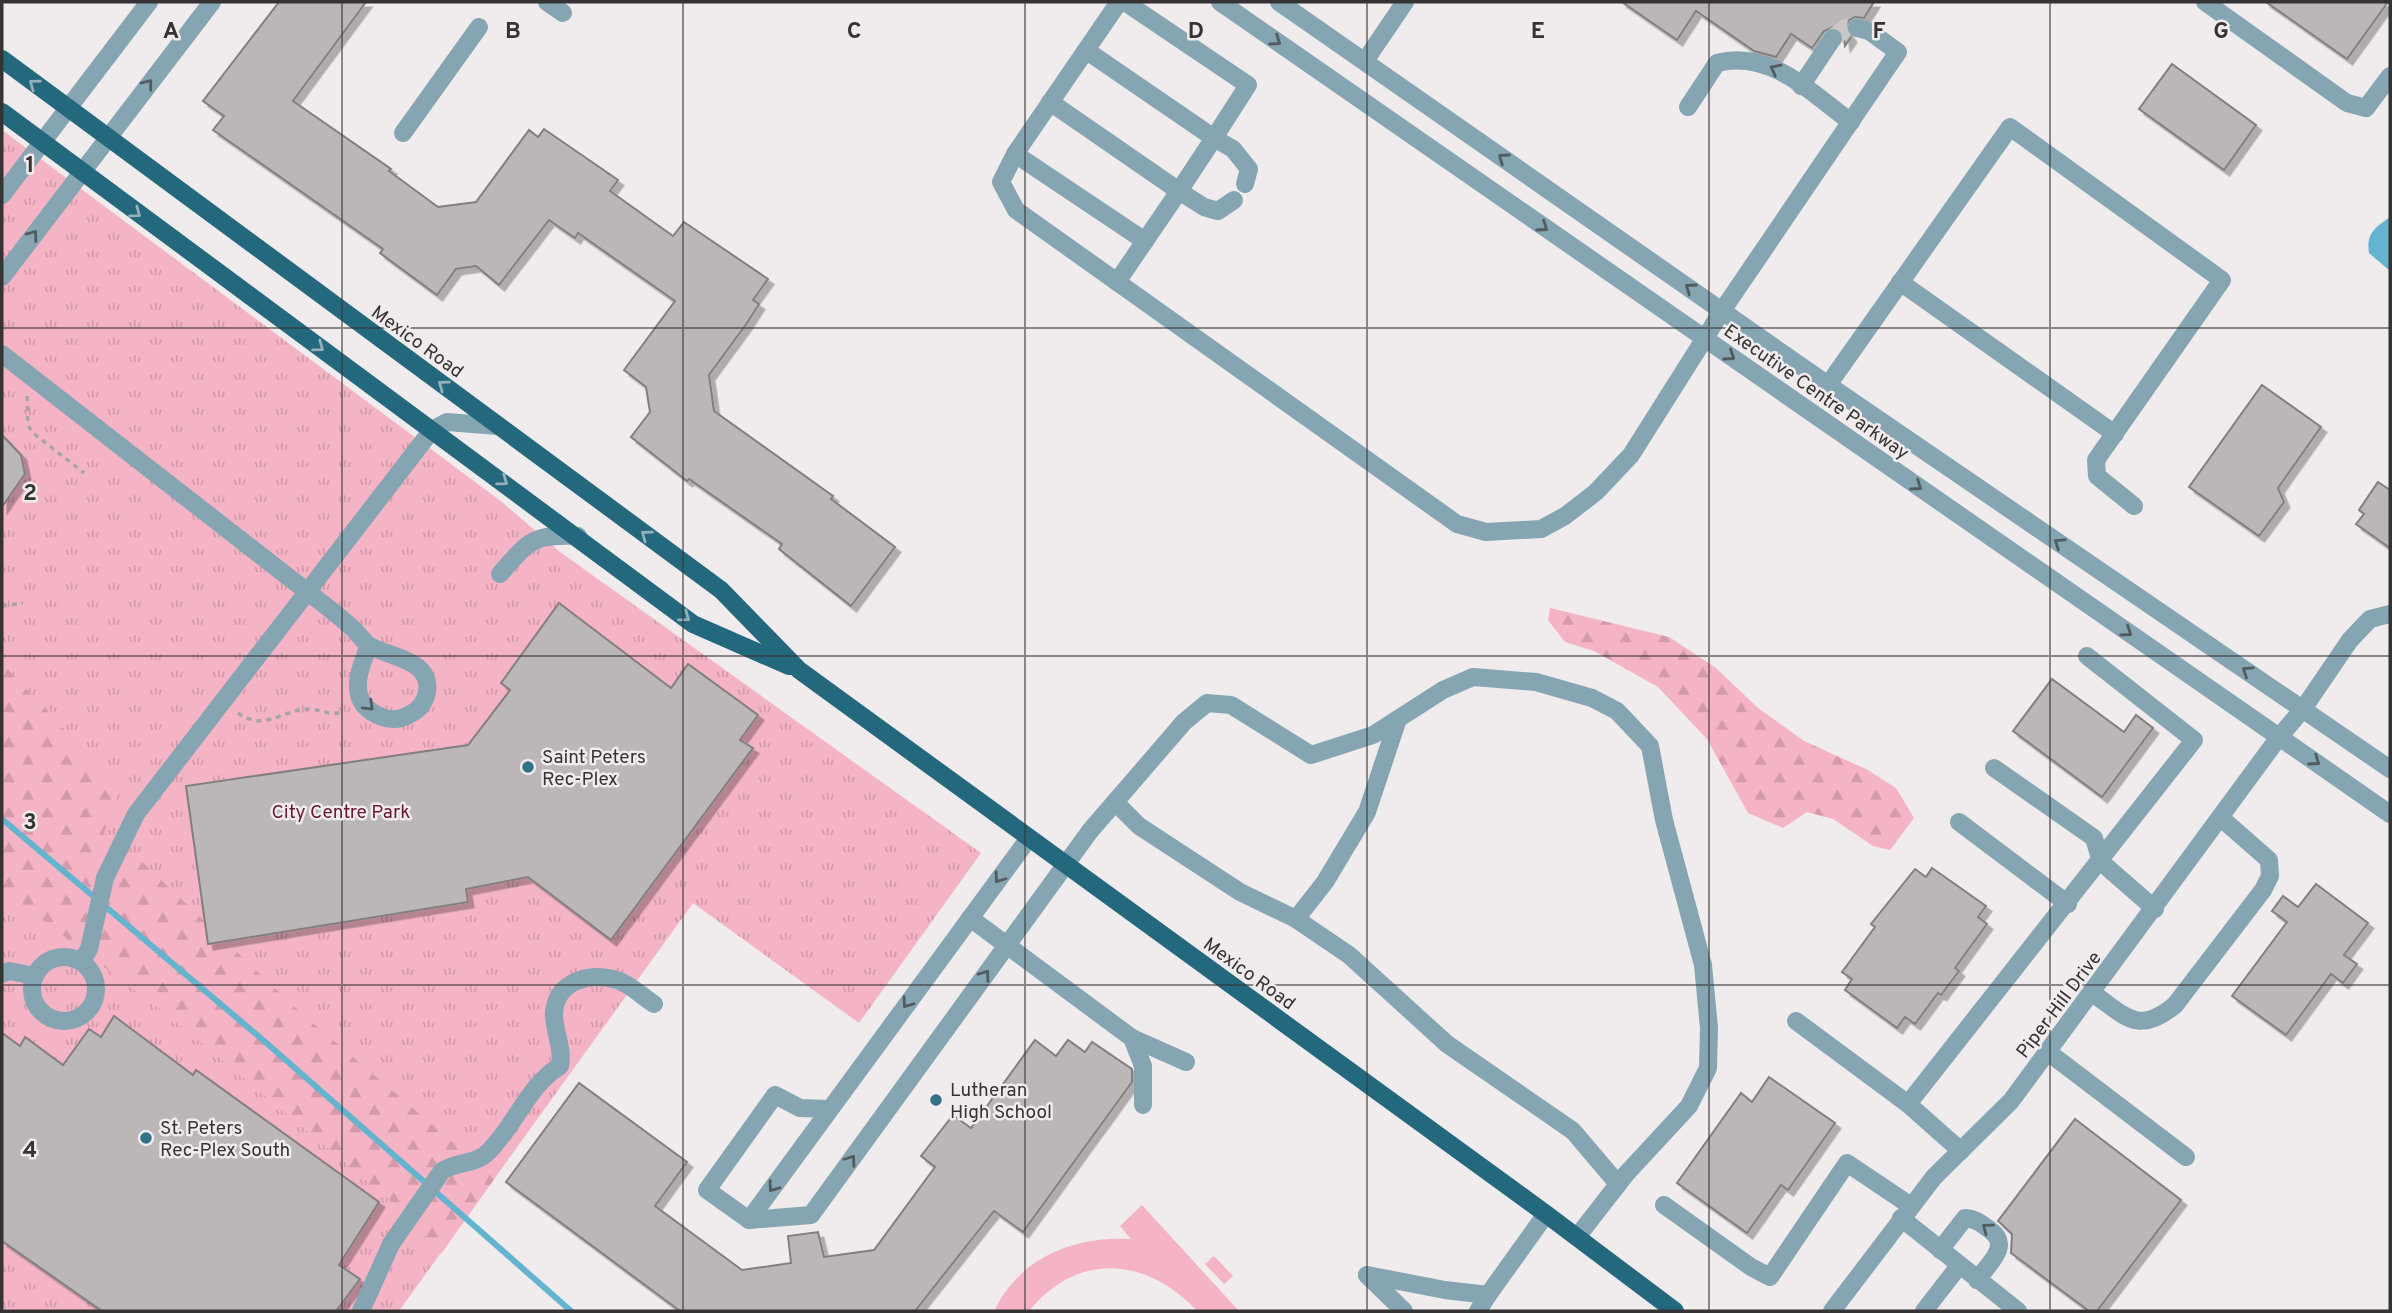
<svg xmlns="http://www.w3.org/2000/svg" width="2392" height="1313" font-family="Overpass,sans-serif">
<defs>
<pattern id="grass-tufts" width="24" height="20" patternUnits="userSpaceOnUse" patternTransform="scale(1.75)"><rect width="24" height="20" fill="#f5b4c5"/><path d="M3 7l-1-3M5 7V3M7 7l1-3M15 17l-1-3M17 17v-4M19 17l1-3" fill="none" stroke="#d39baa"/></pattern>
<pattern id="forest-firs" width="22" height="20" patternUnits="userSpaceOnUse" patternTransform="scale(1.75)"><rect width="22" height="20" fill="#f5b4c5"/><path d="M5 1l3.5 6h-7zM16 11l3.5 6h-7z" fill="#d39baa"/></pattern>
<filter id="shadow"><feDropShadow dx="5.5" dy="5.5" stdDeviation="0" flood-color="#0004"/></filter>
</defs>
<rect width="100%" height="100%" fill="#f0ebec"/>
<path fill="url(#grass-tufts)" d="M2,130L502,502L560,552L981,853L859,1023L693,903L399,1311H2Z"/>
<g fill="url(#forest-firs)">
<path d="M1550,608L1669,637L1716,668L1758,708L1804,741L1868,770L1896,788L1914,818L1890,850L1873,846L1833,819L1807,812L1783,828L1748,813L1707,739L1658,687L1594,651L1565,642L1548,620Z"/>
<path d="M2,663L120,789L104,833L137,857L299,1011L495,1178L441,1254L395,1204L171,1018L2,889Z"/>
</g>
<g fill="#f5b4c5">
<path d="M1142,1205L1239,1311H1197C1147,1257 1078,1251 1029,1311H994C1020,1257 1074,1236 1131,1239L1120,1226Z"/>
<path d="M1214,1256L1233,1276L1224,1284L1205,1264Z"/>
</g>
<path fill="#64b4d0" d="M2390,217V271L2369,253C2366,233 2375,228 2390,217Z"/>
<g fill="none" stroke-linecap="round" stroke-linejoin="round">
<path stroke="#64b4d0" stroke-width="6" d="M2,819L263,1040L571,1311"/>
</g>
<g fill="#bbb7b8" stroke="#837f80" stroke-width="2" filter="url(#shadow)">
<path d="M279,2H366L293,101L391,169L389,171L438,207L476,202L529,130L538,137L544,129L618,180L610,191L673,236L684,222L768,279L753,300L759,304L747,323L709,375L714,411L833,496L831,499L895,547L851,606L779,549L782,544L689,479L687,481L631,437L650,412L646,387L624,370L675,301L578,233L575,238L549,220L499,285L476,266L456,269L437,295L380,253L383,249L213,130L224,116L203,101Z"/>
<path d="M1622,2H1874L1864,18L1855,17L1848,21L1846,30L1851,37L1845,46L1843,32L1833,27L1824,31L1812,48L1791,34L1776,57L1754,51L1696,11L1677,40Z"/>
<path d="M2266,2H2388L2347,59Z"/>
<path d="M2172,64L2256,125L2224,170L2139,109Z"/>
<path d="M2262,385L2321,427L2278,488L2284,502L2259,536L2189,487Z"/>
<path d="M2,435L21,455L25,474L2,507Z"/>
<path d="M2378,482L2390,490V548L2356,524L2364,514L2359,510Z"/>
<path d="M559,603L671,688L688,664L758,715L740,740L753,748L611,940L528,877L466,889L468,902L208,944L186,786L468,745L510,690L501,683Z"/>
<path d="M2052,679L2124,732L2136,715L2153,728L2102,797L2013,731Z"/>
<path d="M1932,868L1986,906L1978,917L1987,924L1955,968L1959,971L1941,995L1938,993L1915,1024L1905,1017L1897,1028L1845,990L1852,979L1842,972L1875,927L1871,924L1915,869L1926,877Z"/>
<path d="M2316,884L2368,923L2344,955L2357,964L2343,983L2331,974L2286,1035L2232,996L2287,922L2272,911L2283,896L2298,907Z"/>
<path d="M114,1016L193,1075L196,1070L379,1202L339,1265L360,1279L336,1311H102L2,1241V1033L20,1046L25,1037L63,1065L89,1029L101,1037Z"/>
<path d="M1035,1040L1056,1056L1068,1040L1085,1052L1092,1042L1132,1069V1082L1023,1232L994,1211L915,1311H680L506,1182L579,1083L687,1162L655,1206L742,1270L791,1263L788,1236L818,1232L824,1257L874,1250L935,1167L921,1156L953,1115L971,1128Z"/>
<path d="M1769,1077L1835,1123L1788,1190L1781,1185L1747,1233L1677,1183L1741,1093L1752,1102Z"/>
<path d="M2075,1119L2181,1200L2097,1311H2089L2011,1253L2012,1234L1998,1221Z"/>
</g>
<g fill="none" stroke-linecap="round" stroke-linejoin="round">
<path stroke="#cbc6c7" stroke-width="18" stroke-dasharray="18 9" stroke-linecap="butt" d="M1833,38L1846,28H1857"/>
<g stroke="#a7a4a5" stroke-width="3.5" stroke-dasharray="5 5" stroke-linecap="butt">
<path d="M27,396L28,425L33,433L84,473"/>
<path d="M2,606L23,603"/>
<path d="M238,713C265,732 281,710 308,709C321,709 328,716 342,712"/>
</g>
<g stroke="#84a5b1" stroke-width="18">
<path d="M547,2L563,13"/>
<path d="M1119,2L1015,154L1001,182L1016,210L1457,524L1486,532L1541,529L1565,516L1596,492L1631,455L1722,311L1898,52L1869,31L1857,28"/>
<path d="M1220,2L2390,814"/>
<path d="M1279,2L1828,385L2390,769"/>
<path d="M2205,2L2347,103L2366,108L2390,76"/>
<path d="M1087,51L1214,138L1248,85L1125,2"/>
<path d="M1365,61L1405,2"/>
<path d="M1801,86L1833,38"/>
<path d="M1050,102L1179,191L1117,282"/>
<path d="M1688,107L1717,63C1770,49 1811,93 1851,122"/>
<path d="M403,133L479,27"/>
<path d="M1015,154L1145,241"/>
<path d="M2,195L149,2"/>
<path d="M1234,200L1218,211L1204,207L1179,191L1214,138L1233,149L1249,169L1245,184"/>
<path d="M2,277L212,2"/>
<path d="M1900,282L2115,434"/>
<path d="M2,354L305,590C321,602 337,614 351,627C358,632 363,642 370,646C390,657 432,660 427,692C425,701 420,709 412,713C403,719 392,721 382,717C346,704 358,671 369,646"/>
<path d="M1828,385L2010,127L2222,280L2096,460L2097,476L2134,506"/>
<path d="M500,574C529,541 532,534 578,536"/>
<path d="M1994,768L2094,838L2101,862L2155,909"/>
<path d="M1115,802L1139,826L1240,892L1296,919L1349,955L1447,1044L1573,1131L1618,1184"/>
<path d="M1959,822L2068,904"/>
<path d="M970,918L1132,1038L1186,1062"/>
<path d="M1296,919L1325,882L1367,812L1398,719"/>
<circle cx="64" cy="989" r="32"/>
<path d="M81,962L89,949L105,878L136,814L432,430L447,422L498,426"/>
<path d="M2,974L9,971L35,976"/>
<path d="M2092,993C2126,1016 2138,1036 2175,1005L2263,890L2270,876L2269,860L2221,818"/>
<path d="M1796,1021L1908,1104L1961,1151"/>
<path d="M1132,1038L1143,1066V1105"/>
<path d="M2048,1052L2186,1157"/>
<path d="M1908,1104L2194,740L2087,656"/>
<path d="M829,1109L800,1108L775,1095L707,1190L749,1220L811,1215L1090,831L1184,722L1207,703L1231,705L1311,755L1373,735L1443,690L1473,677L1536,682L1592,698L1617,711L1650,746L1664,820L1703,965L1709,1028L1708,1068L1689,1106L1626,1174L1577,1237"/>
<path d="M1664,1205L1751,1267L1770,1277L1847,1163L1911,1206"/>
<path d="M1901,1218L2018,1311"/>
<path d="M749,1220L1029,838"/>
<path d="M1940,1250L1965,1218C1976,1219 1981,1223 1990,1230C2012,1246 1988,1264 1977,1280"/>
<path d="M1367,1275L1445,1290L1488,1295L1546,1214"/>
<path d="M1367,1275L1404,1311"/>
<path d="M361,1311L391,1244L442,1171C456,1162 476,1164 487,1153C515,1127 527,1086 560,1066C564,1049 553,1029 554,1012C557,980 591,972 617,980C630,984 643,997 654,1004"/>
<path d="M1478,1311L1488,1295"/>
<path d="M1832,1311L1934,1177L2011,1101L2279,737L2303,709L2350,640L2370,619L2390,614"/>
<path d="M1924,1311L1959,1266"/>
</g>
<g stroke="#24687e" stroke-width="18">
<path d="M2,59L721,590L799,670L1546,1214L1675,1311"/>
<path d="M2,112L693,624L789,666"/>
</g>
</g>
<defs><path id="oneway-chevron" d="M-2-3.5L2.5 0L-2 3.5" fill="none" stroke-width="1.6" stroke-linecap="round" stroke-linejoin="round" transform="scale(1.75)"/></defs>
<g stroke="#515b60">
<use href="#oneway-chevron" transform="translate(1276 41) rotate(35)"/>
<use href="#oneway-chevron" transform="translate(1775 69) rotate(-153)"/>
<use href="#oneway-chevron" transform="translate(148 84) rotate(-52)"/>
<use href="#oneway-chevron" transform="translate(1503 158) rotate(-145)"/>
<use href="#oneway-chevron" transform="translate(1543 227) rotate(35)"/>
<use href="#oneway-chevron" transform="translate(33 235) rotate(-53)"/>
<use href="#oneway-chevron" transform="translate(1690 288) rotate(-145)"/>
<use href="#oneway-chevron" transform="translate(1730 356) rotate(35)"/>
<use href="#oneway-chevron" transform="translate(1917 486) rotate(35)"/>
<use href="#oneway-chevron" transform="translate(2059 543) rotate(-146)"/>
<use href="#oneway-chevron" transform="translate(2127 632) rotate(35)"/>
<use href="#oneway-chevron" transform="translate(2247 671) rotate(-146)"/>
<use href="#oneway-chevron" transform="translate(369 706) rotate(44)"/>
<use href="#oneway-chevron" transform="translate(2315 761) rotate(35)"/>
<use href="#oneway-chevron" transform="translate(999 878) rotate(126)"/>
<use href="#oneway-chevron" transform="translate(985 975) rotate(-54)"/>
<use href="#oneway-chevron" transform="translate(907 1003) rotate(126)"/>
<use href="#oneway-chevron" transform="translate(851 1160) rotate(-54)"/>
<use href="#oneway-chevron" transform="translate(773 1187) rotate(126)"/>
<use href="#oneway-chevron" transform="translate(1987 1228) rotate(-143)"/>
</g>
<g stroke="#94b0ba">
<use href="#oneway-chevron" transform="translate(34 84) rotate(-143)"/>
<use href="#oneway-chevron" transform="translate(136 213) rotate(36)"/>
<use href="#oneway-chevron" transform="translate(319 347) rotate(36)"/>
<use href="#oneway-chevron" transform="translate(443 385) rotate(-144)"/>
<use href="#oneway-chevron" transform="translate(503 481) rotate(36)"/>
<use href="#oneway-chevron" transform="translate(646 535) rotate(-143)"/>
<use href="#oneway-chevron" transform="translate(685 617) rotate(36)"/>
</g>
<path fill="none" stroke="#353334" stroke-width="2" stroke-opacity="0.55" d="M342,2V1311M683,2V1311M1025,2V1311M1367,2V1311M1709,2V1311M2050,2V1311M2,328H2390M2,656H2390M2,985H2390"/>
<g fill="#327186" stroke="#f0ebec" stroke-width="2.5">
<circle cx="528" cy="767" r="7"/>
<circle cx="936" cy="1100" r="7"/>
<circle cx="146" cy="1138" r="7"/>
</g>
<g text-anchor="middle" stroke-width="5" stroke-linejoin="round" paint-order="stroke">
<g font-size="19" fill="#353334" stroke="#f0ebec">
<text transform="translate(418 341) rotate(36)" y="7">Mexico Road</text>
<text transform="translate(1817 391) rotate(35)" y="7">Executive Centre Parkway</text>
<text transform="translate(1250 973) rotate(36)" y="7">Mexico Road</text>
<text transform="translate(2058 1004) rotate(-53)" y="7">Piper Hill Drive</text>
</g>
<g font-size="19" fill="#353334" stroke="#f0ebec" text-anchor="start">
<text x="542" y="763">Saint Peters<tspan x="542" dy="22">Rec-Plex</tspan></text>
<text x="950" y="1096">Lutheran<tspan x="950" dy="22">High School</tspan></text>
<text x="160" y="1134">St. Peters<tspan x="160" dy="22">Rec-Plex South</tspan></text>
</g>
<g font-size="19" fill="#6a1637" stroke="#f0ebec">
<text x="341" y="818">City Centre Park</text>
</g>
</g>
<g font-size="23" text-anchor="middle" font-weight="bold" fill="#353334" stroke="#f0ebec" stroke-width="5" stroke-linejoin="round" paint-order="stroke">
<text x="171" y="38">A</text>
<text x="513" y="38">B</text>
<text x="854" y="38">C</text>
<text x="1196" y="38">D</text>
<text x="1538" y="38">E</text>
<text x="1879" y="38">F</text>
<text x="2221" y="38">G</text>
<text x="30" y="172">1</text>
<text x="30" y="500">2</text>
<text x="30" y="829">3</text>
<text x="30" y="1157">4</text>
</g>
<rect width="2392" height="1313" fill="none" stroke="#353334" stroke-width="7"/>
</svg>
